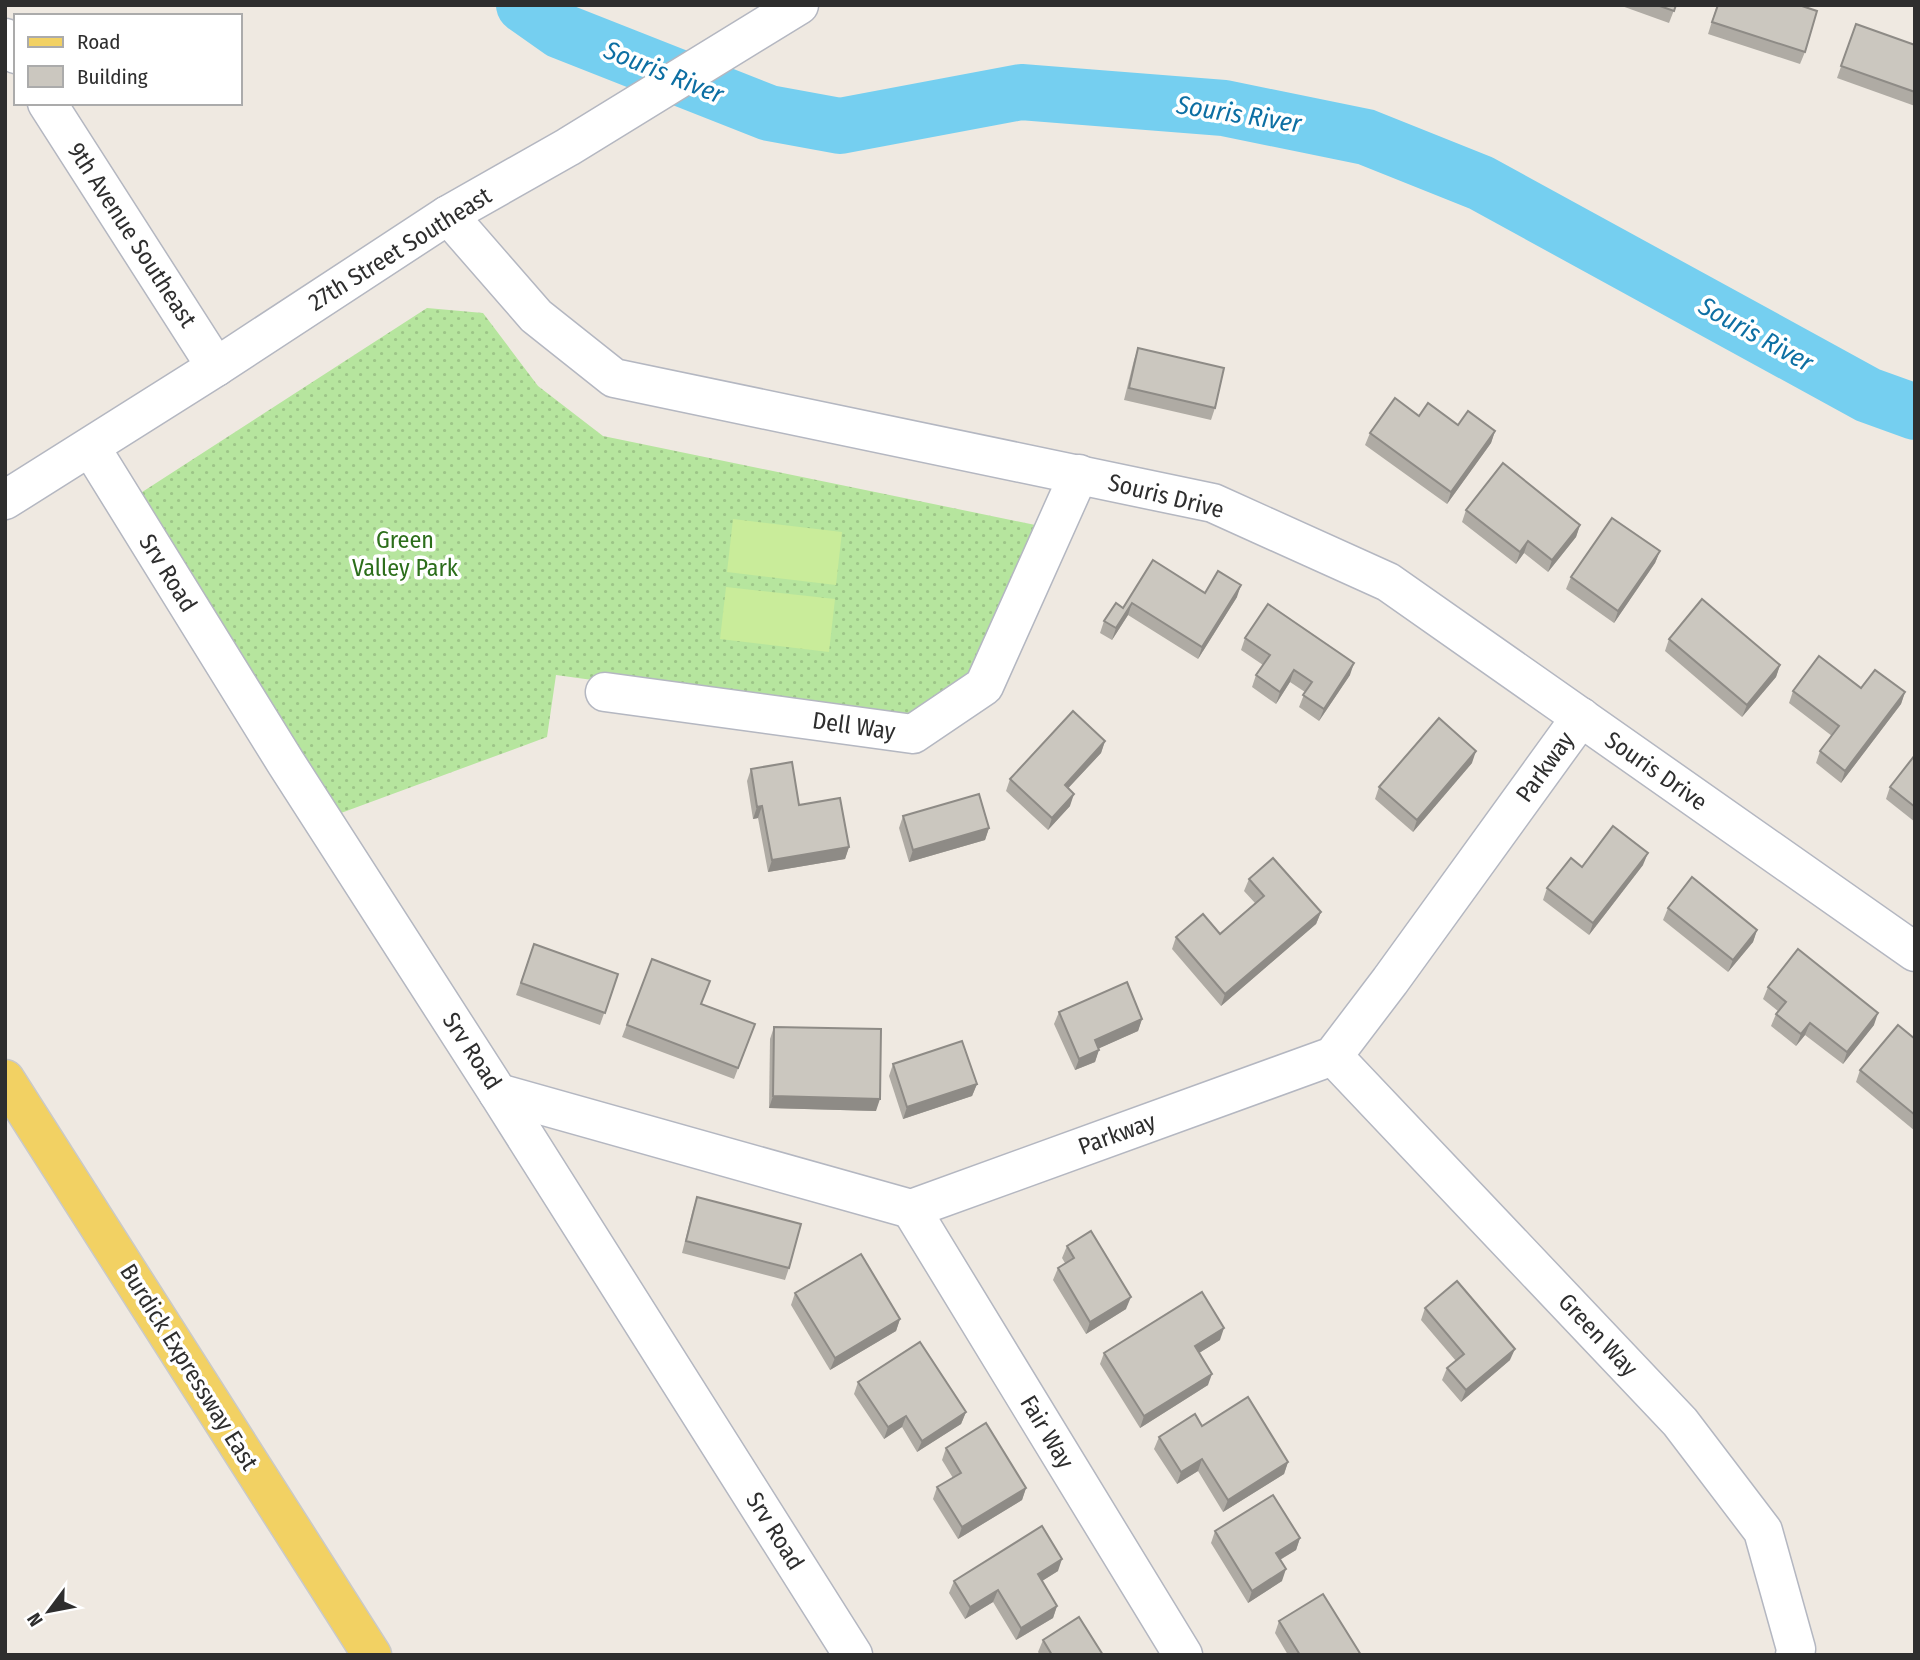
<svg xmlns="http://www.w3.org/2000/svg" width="1920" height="1660" font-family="'Fira Sans Condensed',sans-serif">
<defs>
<pattern id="grass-dots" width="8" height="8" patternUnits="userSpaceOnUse" patternTransform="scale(1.75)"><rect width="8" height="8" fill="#b6e59e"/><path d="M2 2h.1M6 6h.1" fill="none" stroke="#9dc588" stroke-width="1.8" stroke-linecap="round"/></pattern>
</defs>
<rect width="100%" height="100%" fill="#efe9e1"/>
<path fill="url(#grass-dots)" d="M427,308L483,313L538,386L603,436L1050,528L982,679L913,724L556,675L547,737L341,813L136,496Z"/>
<g fill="#c9ec9a">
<path d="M733,519L842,532L836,585L727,572Z"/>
<path d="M726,587L835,599L829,652L720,639Z"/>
</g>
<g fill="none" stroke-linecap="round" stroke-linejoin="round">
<path stroke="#75cff0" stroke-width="56" d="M524,5L561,31L769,113L840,126L1021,92L1224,108L1366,137L1481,183L1868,395L1915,412"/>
<defs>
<g id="minor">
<path d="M5,38L16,54"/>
<path d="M47,103L216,367"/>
<path d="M448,215L536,316L614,378L1213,503L1388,582L1915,952"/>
<path d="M91,448L286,763L498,1093L853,1655"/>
<path d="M5,500L216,367L448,215L568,147L799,5"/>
<path d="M605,692L913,734L984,686L1079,474"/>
<path d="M1333,1056L1680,1422L1763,1531L1796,1649L1795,1655"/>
<path d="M498,1093L911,1209L1333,1056L1390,981L1581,717"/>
<path d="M911,1209L1183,1655"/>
</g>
<path id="major" d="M5,1079L372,1655"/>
</defs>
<use href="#minor" stroke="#b4b7c1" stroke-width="41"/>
<use href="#major" stroke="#c9c9c9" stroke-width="41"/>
<use href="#minor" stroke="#fff" stroke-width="38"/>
<use href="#major" stroke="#f2d163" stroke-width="38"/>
</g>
<g fill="#afaba4">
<path d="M1619,5H1676L1669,23Z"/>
<path d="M1717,5L1805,52L1800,64L1708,34Z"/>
<path d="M1856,24L1915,45V106L1837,78Z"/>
<path d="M1138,348L1215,408L1211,420L1124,400L1134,360Z"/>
<path d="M1419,416L1458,425L1495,431L1491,443L1447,504L1365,445L1370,433Z"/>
<path d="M1466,510L1580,525L1576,537L1548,572L1524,553L1516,564L1462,522Z"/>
<path d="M1660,551L1655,563L1614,623L1566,589L1571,577Z"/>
<path d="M1153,560L1205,593L1237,597L1198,659L1128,615L1112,640L1100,633L1104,621L1123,608Z"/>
<path d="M1245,638L1350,675L1319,721L1299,707L1305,692L1290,682L1276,704L1252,687L1256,675L1263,665L1241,650Z"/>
<path d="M1669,639L1780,665L1776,677L1742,717L1665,651Z"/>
<path d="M1861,688L1905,692L1901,704L1841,783L1816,763L1820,751L1832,736L1789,703L1793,691Z"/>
<path d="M1105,741L1101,753L1068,788L1070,806L1048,830L1006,791L1010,779Z"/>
<path d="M1915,755V822L1886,799L1890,787Z"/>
<path d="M1472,763L1413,832L1375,799L1379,787Z"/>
<path d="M751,769L799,805L849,847L845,859L768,872L758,818L753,819L747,781Z"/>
<path d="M903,816L989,828L985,840L909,862L899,828Z"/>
<path d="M1643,865L1589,935L1543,900L1547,888L1582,867Z"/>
<path d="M1249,879L1321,912L1316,924L1221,1006L1172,949L1176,937L1220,934L1255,903L1244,891Z"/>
<path d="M1668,908L1757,930L1753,942L1728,972L1663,920Z"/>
<path d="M534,944L618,974L600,1025L516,995Z"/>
<path d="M652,959L702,1004L755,1024L734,1079L622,1037Z"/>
<path d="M1768,987L1874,1025L1843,1064L1805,1035L1796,1046L1771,1026L1776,1014L1778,1011L1763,999Z"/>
<path d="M1059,1012L1142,1019L1138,1031L1099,1048L1095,1062L1075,1070L1054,1024Z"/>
<path d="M774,1027L876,1111L769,1108L770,1039Z"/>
<path d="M1915,1039V1131L1856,1082L1860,1070Z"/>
<path d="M893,1064L977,1084L972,1096L903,1119L889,1076Z"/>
<path d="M697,1197L789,1268L785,1280L682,1253L693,1209Z"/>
<path d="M1067,1246L1126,1309L1086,1334L1053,1280L1058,1268L1065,1263L1062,1258Z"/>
<path d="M795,1293L900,1319L896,1331L830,1370L791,1305Z"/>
<path d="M1425,1308L1510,1360L1461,1402L1442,1380L1447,1368L1456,1361L1421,1320Z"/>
<path d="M1220,1340L1199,1353L1208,1385L1140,1428L1100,1364L1104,1353Z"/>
<path d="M858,1382L966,1412L961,1424L917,1452L902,1427L884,1439L854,1394Z"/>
<path d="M1202,1426L1288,1462L1284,1474L1223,1512L1198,1471L1177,1484L1154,1449L1159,1437Z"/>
<path d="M946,1448L1026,1488L1022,1500L958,1539L933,1499L937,1487L953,1478L942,1460Z"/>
<path d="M1215,1531L1300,1538L1296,1550L1280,1560L1282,1581L1248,1603L1211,1543Z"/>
<path d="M1058,1571L1042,1581L1057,1606L1053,1618L1016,1640L993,1602L965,1619L949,1593L954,1581Z"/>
<path d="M1279,1621L1361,1655H1288L1275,1633Z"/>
<path d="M1043,1640L1103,1655H1040L1038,1652Z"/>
</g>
<g fill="#8e8b86">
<path d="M1495,431L1491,443L1447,504L1451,492Z"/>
<path d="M1580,525L1576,537L1548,572L1552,560Z"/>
<path d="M1528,541L1524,553L1516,564L1520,552Z"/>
<path d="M1660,551L1655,563L1614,623L1618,611Z"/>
<path d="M1241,585L1237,597L1198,659L1202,647Z"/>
<path d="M1132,603L1128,615L1112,640L1116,628Z"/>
<path d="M1354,663L1350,675L1319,721L1324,709Z"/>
<path d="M1780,665L1776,677L1742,717L1747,705Z"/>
<path d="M1294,670L1290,682L1276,704L1280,692Z"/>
<path d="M1905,692L1901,704L1841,783L1845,771Z"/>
<path d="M1105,741L1101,753L1060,797L1065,785Z"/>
<path d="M1476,751L1472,763L1413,832L1417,820Z"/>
<path d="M1074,794L1070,806L1048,830L1052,818Z"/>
<path d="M762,806L758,818L753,819L757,807Z"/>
<path d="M989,828L985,840L909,862L913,850Z"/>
<path d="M849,847L845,859L768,872L772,860Z"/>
<path d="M1648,853L1643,865L1589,935L1593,923Z"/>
<path d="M1321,912L1316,924L1221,1006L1225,994Z"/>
<path d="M1757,930L1753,942L1728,972L1733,960Z"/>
<path d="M1878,1013L1874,1025L1843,1064L1847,1052Z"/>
<path d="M1142,1019L1138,1031L1091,1052L1095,1040Z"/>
<path d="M1810,1023L1805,1035L1796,1046L1801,1034Z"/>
<path d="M1099,1050L1095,1062L1075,1070L1079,1059Z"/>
<path d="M977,1084L972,1096L903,1119L907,1107Z"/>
<path d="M773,1096L880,1099L876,1111L769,1108Z"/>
<path d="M1131,1297L1126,1309L1086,1334L1090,1322Z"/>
<path d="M900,1319L896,1331L830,1370L835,1358Z"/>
<path d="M1224,1328L1220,1340L1191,1358L1195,1346Z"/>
<path d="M1515,1349L1510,1360L1461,1402L1466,1390Z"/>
<path d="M1212,1374L1208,1385L1140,1428L1144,1416Z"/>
<path d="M966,1412L961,1424L917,1452L922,1441Z"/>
<path d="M906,1416L902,1427L884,1439L888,1427Z"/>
<path d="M1202,1459L1198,1471L1177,1484L1181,1472Z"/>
<path d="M1288,1462L1284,1474L1223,1512L1228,1500Z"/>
<path d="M1026,1488L1022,1500L958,1539L962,1527Z"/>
<path d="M1300,1538L1296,1550L1271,1565L1276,1553Z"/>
<path d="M1062,1559L1058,1571L1034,1586L1038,1574Z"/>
<path d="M1286,1569L1282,1581L1248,1603L1252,1591Z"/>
<path d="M998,1590L993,1602L965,1619L970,1607Z"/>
<path d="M1057,1606L1053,1618L1016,1640L1021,1628Z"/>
</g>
<g fill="#cbc7bf" stroke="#8e8b86" stroke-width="2">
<path d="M1657,5H1676L1674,11Z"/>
<path d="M1718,5H1799L1817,11L1805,52L1712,22Z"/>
<path d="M1856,24L1915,45V92L1841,66Z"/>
<path d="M1138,348L1224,368L1215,408L1129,388Z"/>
<path d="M1395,398L1419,416L1428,403L1458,425L1468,411L1495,431L1451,492L1370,433Z"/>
<path d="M1503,463L1580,525L1552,560L1528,541L1520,552L1466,510Z"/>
<path d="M1612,518L1660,551L1618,611L1571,577Z"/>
<path d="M1153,560L1205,593L1218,571L1241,585L1202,647L1132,603L1116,628L1104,621L1116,603L1123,608Z"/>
<path d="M1702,599L1780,665L1747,705L1669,639Z"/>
<path d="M1268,604L1354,663L1324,709L1303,695L1312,682L1294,670L1280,692L1256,675L1270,655L1245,638Z"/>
<path d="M1819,656L1861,688L1875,670L1905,692L1845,771L1820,751L1839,726L1793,691Z"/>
<path d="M1073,711L1105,741L1065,785L1074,794L1052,818L1010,779Z"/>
<path d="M1439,718L1476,751L1417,820L1379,787Z"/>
<path d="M1915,755V807L1890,787Z"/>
<path d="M792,762L799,805L840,798L849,847L772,860L762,806L757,807L751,769Z"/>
<path d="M979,794L989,828L913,850L903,816Z"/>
<path d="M1613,826L1648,853L1593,923L1547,888L1571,858L1582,867Z"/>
<path d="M1273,858L1321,912L1225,994L1176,937L1203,914L1220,934L1264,896L1249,879Z"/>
<path d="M1692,877L1757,930L1733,960L1668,908Z"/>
<path d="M534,944L618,974L605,1013L521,983Z"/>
<path d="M1798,949L1878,1013L1847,1052L1810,1023L1801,1034L1776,1014L1786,1002L1768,987Z"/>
<path d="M652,959L710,981L701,1004L755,1024L738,1068L627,1025Z"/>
<path d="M1127,982L1142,1019L1095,1040L1099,1050L1079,1059L1059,1012Z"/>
<path d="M1898,1025L1915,1039V1115L1860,1070Z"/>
<path d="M774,1027L881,1029L880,1099L773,1096Z"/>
<path d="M962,1041L977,1084L907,1107L893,1064Z"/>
<path d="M697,1197L801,1224L789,1268L686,1241Z"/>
<path d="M1091,1231L1131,1297L1090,1322L1058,1268L1074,1258L1067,1246Z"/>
<path d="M861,1254L900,1319L835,1358L795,1293Z"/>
<path d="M1457,1281L1515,1349L1466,1390L1447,1368L1464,1354L1425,1308Z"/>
<path d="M1202,1292L1224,1328L1195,1346L1212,1374L1144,1416L1104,1353Z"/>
<path d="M920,1342L966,1412L922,1441L906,1416L888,1427L858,1382Z"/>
<path d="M1248,1397L1288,1462L1228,1500L1202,1459L1181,1472L1159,1437L1195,1414L1202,1426Z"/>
<path d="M986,1423L1026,1488L962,1527L937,1487L961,1473L946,1448Z"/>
<path d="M1273,1495L1300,1538L1276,1553L1286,1569L1252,1591L1215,1531Z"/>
<path d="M1042,1526L1062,1559L1038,1574L1057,1606L1021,1628L998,1590L970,1607L954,1581Z"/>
<path d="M1323,1594L1361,1655H1300L1279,1621Z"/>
<path d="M1079,1617L1103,1655H1052L1043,1640Z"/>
</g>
<g text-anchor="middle" stroke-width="7" stroke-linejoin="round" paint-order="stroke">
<g font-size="24" fill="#2e2e2e" stroke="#fff">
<text transform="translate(132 235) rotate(57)" y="8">9th Avenue Southeast</text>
<text transform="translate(400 249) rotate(-32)" y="8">27th Street Southeast</text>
<text transform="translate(1166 496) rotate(14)" y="8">Souris Drive</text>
<text transform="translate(168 573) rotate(58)" y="8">Srv Road</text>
<text transform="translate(854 726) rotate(8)" y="8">Dell Way</text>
<text transform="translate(1545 767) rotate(-54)" y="8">Parkway</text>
<text transform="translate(1656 771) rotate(35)" y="8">Souris Drive</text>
<text transform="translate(472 1051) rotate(57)" y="8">Srv Road</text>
<text transform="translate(1117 1134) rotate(-20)" y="8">Parkway</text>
<text transform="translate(1598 1335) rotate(47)" y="8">Green Way</text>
<text transform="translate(189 1367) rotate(58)" y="8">Burdick Expressway East</text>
<text transform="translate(1047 1432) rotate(59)" y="8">Fair Way</text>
<text transform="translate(775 1531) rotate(58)" y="8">Srv Road</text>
</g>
<g font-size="24" fill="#2c6e1b" stroke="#fff">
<text x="405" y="548">Green<tspan x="405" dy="28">Valley Park</tspan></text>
</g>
<g font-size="26" font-style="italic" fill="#0d6fa3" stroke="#fff">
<text transform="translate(664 72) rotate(22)" y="9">Souris River</text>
<text transform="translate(1239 114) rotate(9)" y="9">Souris River</text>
<text transform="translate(1756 334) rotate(29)" y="9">Souris River</text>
</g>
</g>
<rect width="1920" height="1660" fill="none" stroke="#2e2e2e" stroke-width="14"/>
<rect x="14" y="14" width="228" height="91" fill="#ffffff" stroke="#ababab" stroke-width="2"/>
<rect x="28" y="37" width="35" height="10" fill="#f2d163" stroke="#ababab" stroke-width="2"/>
<text x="77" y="49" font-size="21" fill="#2e2e2e">Road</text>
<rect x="28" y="66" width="35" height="21" fill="#cbc7bf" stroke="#ababab" stroke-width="2"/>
<text x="77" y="84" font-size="21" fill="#2e2e2e">Building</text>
<g transform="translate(49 1611) rotate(238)" stroke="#ffffff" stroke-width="5" paint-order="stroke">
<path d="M0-5L12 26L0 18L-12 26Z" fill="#2e2e2e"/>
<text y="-10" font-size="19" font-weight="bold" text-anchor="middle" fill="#2e2e2e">N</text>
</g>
</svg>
